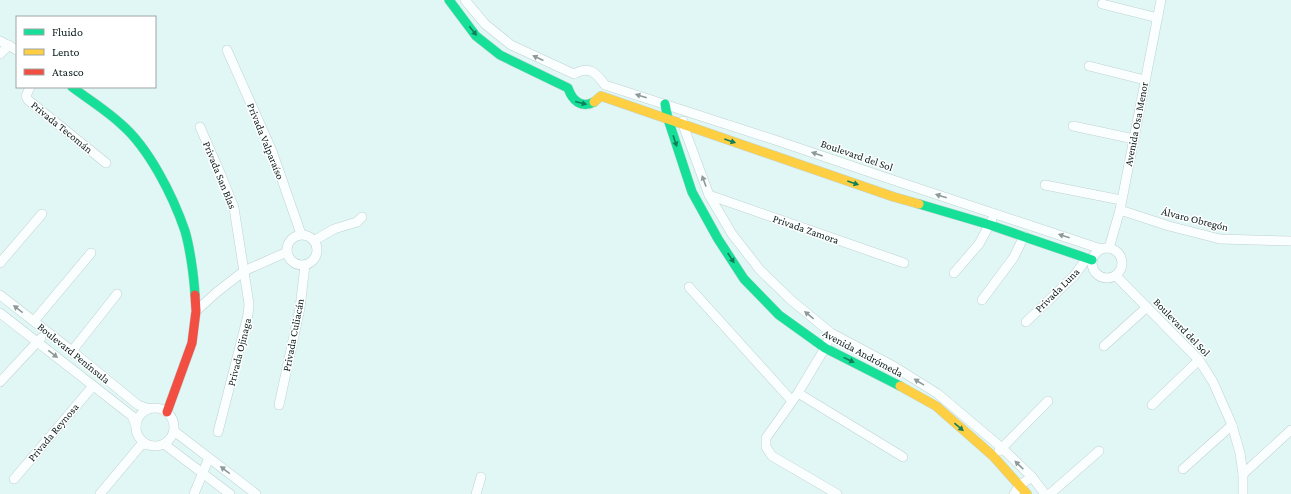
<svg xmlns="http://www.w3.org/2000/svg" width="1291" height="494" font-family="'Crimson Pro',serif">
<rect width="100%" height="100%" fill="#e1f7f6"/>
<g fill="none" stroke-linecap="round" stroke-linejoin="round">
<defs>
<g id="street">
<path d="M465,0L485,24L511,45L574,74C590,65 596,73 605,85L775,140L893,180L1101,249"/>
<path d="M1102,4L1158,18"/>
<path d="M0,41L17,50"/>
<path d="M227,50L272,151L301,234"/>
<path d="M0,54L9,45"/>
<path d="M1089,66L1145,80"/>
<path d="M30,87L26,96L28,100L106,163"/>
<path d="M683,121V125L709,195L732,234L760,270L791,300L831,333L895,367L938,394L1002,448L1032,477L1045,494"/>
<path d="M1073,126L1134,139"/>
<path d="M200,127L221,175L234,208L249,304L248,315L218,432"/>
<path d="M1045,185L1121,200"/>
<path d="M709,195L904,263"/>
<path d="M1120,210L1169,226L1220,239L1291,241"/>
<circle cx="302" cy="250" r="15"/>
<path d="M315,240L334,229L357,222L362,217"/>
<circle cx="1107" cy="263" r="15"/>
<path d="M1109,248L1120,210L1161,0"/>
<path d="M0,263L42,214"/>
<path d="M954,273L979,244L992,220"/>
<path d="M1116,276L1199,360L1213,382L1232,425L1240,453L1243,474V494"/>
<path d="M689,287L792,401"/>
<path d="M0,295L72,351L138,405L149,409"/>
<path d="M982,300L1014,257L1024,236"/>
<path d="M196,311L217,292L244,271L287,252"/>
<path d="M0,313L132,416L136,426"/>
<path d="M34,321L91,253"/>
<path d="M1026,322L1074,276L1087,258"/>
<path d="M831,333L825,348L798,393L766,438V447L772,456L837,494"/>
<path d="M1104,346L1147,307"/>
<path d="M72,351L117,294"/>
<path d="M0,382L41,338"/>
<path d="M798,393L903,457"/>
<path d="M279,405L300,308L305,265"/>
<path d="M1152,405L1199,360"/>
<circle cx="155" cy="427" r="19"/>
<path d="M174,431L256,494"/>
<path d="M164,444L230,494"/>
<path d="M999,451L1048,401"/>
<path d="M1183,469L1232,425"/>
<path d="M1243,474L1291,430"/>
<path d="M14,479L93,386"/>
<path d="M100,494L141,445L146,444"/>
<path d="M194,494L209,458"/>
<path d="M476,494L481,477"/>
<path d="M1014,494L1020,485L1032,477"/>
<path d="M1050,494L1099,451"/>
</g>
<g id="fast">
<path d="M449,0L476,36L500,55L568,88C572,100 581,109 594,102"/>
<path d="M72,87C88,99 106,110 121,124C149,148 173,196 185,231C190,248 194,277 195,295"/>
<path d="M665,104L668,119L692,192L718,239L744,279L779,315L825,348L900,386"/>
<path d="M919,204L990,225L1092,260"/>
</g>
<g id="slow">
<path d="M594,102L601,96L894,197L919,204"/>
<path d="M900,386L936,406L993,456L1027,494"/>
</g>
<path id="jam" d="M167,412L192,343L196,311L195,295"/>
</defs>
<use href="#street" stroke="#bfd2d1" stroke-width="10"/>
<use href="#fast" stroke="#bfd2d1" stroke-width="10"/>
<use href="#slow" stroke="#bfd2d1" stroke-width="10"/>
<use href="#jam" stroke="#bfd2d1" stroke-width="10"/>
<use href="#street" stroke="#fafefe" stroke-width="9"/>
<use href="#fast" stroke="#16e098" stroke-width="9"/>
<use href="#slow" stroke="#ffcf43" stroke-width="9"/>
<use href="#jam" stroke="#f24e42" stroke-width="9"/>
</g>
<defs><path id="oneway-solid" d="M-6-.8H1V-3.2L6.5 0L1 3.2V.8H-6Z"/></defs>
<g fill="#107f5a">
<use href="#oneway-solid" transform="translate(473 31) rotate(52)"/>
<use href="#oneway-solid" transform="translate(581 103) rotate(14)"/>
<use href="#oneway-solid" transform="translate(675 141) rotate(71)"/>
<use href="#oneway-solid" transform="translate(730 141) rotate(19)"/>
<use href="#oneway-solid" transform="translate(853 183) rotate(19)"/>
<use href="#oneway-solid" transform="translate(731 258) rotate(57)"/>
<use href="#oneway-solid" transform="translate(849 360) rotate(26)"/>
<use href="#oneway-solid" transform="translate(959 427) rotate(41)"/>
</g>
<g fill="#8e9999">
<use href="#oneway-solid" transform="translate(538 58) rotate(-155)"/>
<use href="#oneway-solid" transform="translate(641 96) rotate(-163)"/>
<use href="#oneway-solid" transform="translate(817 154) rotate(-161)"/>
<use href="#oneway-solid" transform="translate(704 181) rotate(-110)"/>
<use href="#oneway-solid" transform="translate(941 196) rotate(-162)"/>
<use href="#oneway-solid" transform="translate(1064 236) rotate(-162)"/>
<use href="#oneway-solid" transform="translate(18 309) rotate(-142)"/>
<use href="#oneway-solid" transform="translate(809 315) rotate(-141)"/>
<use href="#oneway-solid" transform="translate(53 354) rotate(38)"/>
<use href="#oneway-solid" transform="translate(919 382) rotate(-148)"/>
<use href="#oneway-solid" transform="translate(1019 465) rotate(-136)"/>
<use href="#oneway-solid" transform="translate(225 470) rotate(-143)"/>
</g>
<g text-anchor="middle" stroke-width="3" stroke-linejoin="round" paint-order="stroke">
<g font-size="11" fill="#0b1e1d" stroke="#fff">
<text transform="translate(1136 124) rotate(-79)" y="4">Avenida Osa Menor</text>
<text transform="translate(62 127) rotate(39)" y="4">Privada Tecomán</text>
<text transform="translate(266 141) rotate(68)" y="4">Privada Valparaíso</text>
<text transform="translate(857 155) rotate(19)" y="4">Boulevard del Sol</text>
<text transform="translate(220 175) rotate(68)" y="4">Privada San Blas</text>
<text transform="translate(1195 219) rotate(14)" y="4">Álvaro Obregón</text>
<text transform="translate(806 229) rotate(19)" y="4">Privada Zamora</text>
<text transform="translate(1057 290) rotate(-45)" y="4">Privada Luna</text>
<text transform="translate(1182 327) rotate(46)" y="4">Boulevard del Sol</text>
<text transform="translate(293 335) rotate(-79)" y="4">Privada Culiacán</text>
<text transform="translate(239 352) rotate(-76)" y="4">Privada Ojinaga</text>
<text transform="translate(74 353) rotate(39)" y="4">Boulevard Península</text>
<text transform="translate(863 353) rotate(28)" y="4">Avenida Andrómeda</text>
<text transform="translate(53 432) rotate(-50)" y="4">Privada Reynosa</text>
</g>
</g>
<rect x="16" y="16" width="140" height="72" fill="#ffffff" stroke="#9da5a5"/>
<rect x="24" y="29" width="20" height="6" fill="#16e098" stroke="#9da5a5"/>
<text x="52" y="36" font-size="12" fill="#0b1e1d">Fluido</text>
<rect x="24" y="49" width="20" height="6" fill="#ffcf43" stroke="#9da5a5"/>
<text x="52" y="56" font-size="12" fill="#0b1e1d">Lento</text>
<rect x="24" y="69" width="20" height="6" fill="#f24e42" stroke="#9da5a5"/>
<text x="52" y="76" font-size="12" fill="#0b1e1d">Atasco</text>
</svg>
